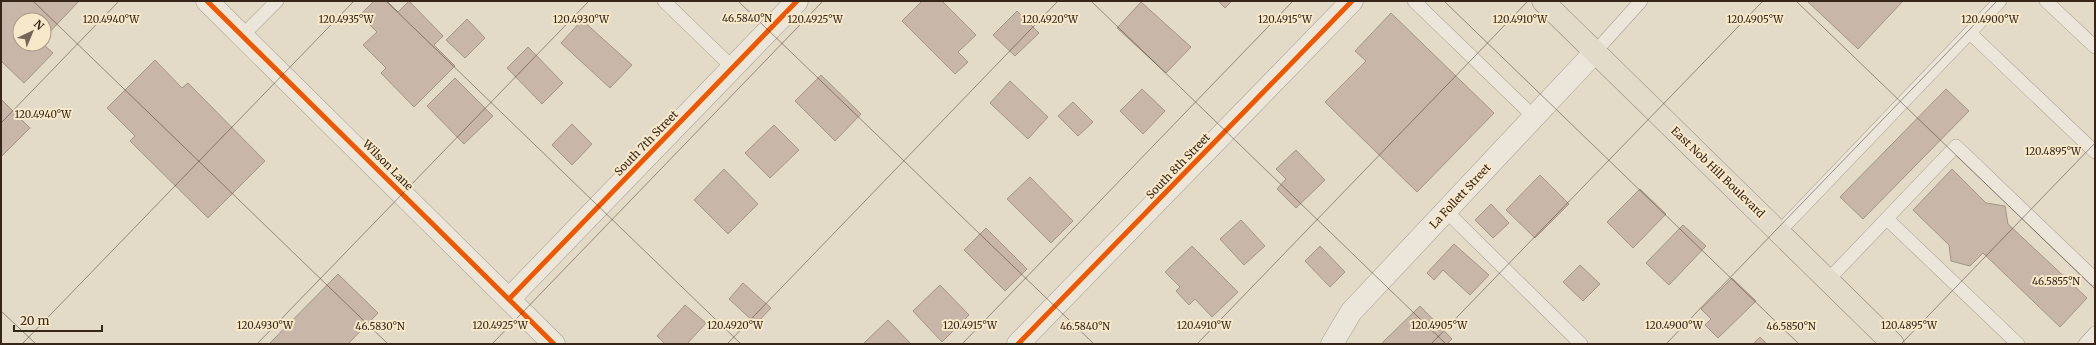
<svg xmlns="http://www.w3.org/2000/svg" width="2096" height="345" font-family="Merriweather,serif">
<rect width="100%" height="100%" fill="#e3dac7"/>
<g fill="#c8b7a8" stroke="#a39587">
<path d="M1,1H79L44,38V20H20V44H43L53,53L24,83L1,61Z"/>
<path d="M374,1H387L398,12L409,1L443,36L434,45L455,66L414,107L381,73L386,68L363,45L377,32L360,15Z"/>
<path d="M922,1H942L976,35L958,52L968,62L955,74L902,21Z"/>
<path d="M1218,1H1232L1225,8Z"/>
<path d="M1807,1H1903L1858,49Z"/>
<path d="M1141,2L1191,47L1166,73L1117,28Z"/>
<path d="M1017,11L1039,33L1015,56L993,35Z"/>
<path d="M1391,13L1494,113L1417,192L1325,102L1366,61L1355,51Z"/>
<path d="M467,19L485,38L465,58L446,40Z"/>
<path d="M582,20L632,65L610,88L561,43Z"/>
<path d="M528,47L563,83L542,104L507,68Z"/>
<path d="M155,60L182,88L188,83L265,161L208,218L130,141L135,136L107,108Z"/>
<path d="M821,75L861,114L835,141L795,101Z"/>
<path d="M455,78L493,116L464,144L427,106Z"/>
<path d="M1010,81L1048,117L1028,139L990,103Z"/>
<path d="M1142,89L1165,111L1143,134L1120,111Z"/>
<path d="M1946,89L1969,111L1863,219L1840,197Z"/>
<path d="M1,99L30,128L1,157Z"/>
<path d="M1073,102L1093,122L1078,136L1058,116Z"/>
<path d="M572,124L592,144L572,165L552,145Z"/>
<path d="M774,125L799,150L770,178L745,153Z"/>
<path d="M1296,150L1325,180L1296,208L1277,189L1286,179L1276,169Z"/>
<path d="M724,169L758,204L728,234L694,200Z"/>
<path d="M1952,169L1986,203L2005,206L2008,224L2087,298L2060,327L1983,253L1970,266L1951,261L1949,245L1913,210Z"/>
<path d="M1540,175L1569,204L1535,238L1506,210Z"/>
<path d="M1030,177L1073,221L1051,243L1007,199Z"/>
<path d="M1640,189L1666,214L1633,248L1607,222Z"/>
<path d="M1491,204L1509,223L1493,238L1475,220Z"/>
<path d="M1241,220L1265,246L1244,265L1220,239Z"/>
<path d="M1683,225L1706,246L1669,285L1646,263Z"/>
<path d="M986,228L1027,269L1005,291L964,250Z"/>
<path d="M1454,244L1489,275L1470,295L1443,270L1434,280L1427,273Z"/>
<path d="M1192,246L1238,292L1212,317L1195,299L1189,305L1176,291L1180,287L1165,272Z"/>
<path d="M1320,246L1345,272L1330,287L1305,261Z"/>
<path d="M1580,265L1600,284L1583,301L1563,282Z"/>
<path d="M338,274L378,313L348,344H269Z"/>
<path d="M1732,278L1756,301L1718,338L1705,325L1711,319L1701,309Z"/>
<path d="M743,283L771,308L756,324L729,299Z"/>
<path d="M940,285L969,315L942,342L913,311Z"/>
<path d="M685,305L706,323L687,344H665L657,336Z"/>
<path d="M1420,306L1452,339L1447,344H1381Z"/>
<path d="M888,320L911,344H863Z"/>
<path d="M1760,337L1767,344H1753Z"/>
</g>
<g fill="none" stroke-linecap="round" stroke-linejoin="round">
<defs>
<g id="service">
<path d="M664,1L732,67"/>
<path d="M1414,1L1534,117"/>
<path d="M2046,1L2095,47"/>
<path d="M1970,33L2095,152"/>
<path d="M242,36L277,1"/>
<path d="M1595,52L1641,1"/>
<path d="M1446,211L1581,344"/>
<path d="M1887,219L2018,344"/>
<path d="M1779,232L2000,1"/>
<path d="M1828,280L1956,146L2095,279"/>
<path d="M2085,344L2095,333"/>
</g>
<g id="minor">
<path d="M207,1L554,344"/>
<path d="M509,299L797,1"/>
<path d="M1018,344L1352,1"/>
<path d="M1332,344L1351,312L1595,52"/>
</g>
<path id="primary" d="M1543,1L1893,344"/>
</defs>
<use href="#service" stroke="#a89f91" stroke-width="14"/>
<use href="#minor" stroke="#a89f91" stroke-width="23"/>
<use href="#primary" stroke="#8d8478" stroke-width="23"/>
<use href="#service" stroke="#ebe5da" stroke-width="13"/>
<use href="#minor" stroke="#ebe5da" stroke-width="22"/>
<use href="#primary" stroke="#e3dbca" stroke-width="22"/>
<defs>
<g id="cycleway">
<path d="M207,1L554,344"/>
<path d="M509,299L797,1"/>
<path d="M1018,344L1352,1"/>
</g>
</defs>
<use href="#cycleway" stroke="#f7e8ca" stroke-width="8"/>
<use href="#cycleway" stroke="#e8590c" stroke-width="5"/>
</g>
<path fill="none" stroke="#36261a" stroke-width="1" stroke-opacity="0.45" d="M33,1L388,344M386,1L741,344M738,1L1094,344M1091,1L1446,344M1444,1L1799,344M1796,1L2095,289M1,123L119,1M1,311L36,344M22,344L354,1M257,344L589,1M492,344L823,1M727,344L1058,1M962,344L1293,1M1197,344L1528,1M1431,344L1763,1M1666,344L1997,1M1901,344L2095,143"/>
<g text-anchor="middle" stroke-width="4" stroke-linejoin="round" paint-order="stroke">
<g font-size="11" fill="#36261a" stroke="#f7e8ca">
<text transform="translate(646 143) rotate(-46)" y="4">South 7th Street</text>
<text transform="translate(388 165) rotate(45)" y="4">Wilson Lane</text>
<text transform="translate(1178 166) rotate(-46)" y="4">South 8th Street</text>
<text transform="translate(1718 172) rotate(44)" y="4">East Nob Hill Boulevard</text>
<text transform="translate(1460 196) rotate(-47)" y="4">La Follett Street</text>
</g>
</g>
<g font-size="10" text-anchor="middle" fill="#36261a" stroke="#f7e8ca" stroke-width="4" stroke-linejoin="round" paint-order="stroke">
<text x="747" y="22">46.5840°N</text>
<text x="111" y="23">120.4940°W</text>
<text x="346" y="23">120.4935°W</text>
<text x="581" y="23">120.4930°W</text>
<text x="815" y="23">120.4925°W</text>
<text x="1050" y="23">120.4920°W</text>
<text x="1285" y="23">120.4915°W</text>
<text x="1520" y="23">120.4910°W</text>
<text x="1755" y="23">120.4905°W</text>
<text x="1990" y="23">120.4900°W</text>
<text x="43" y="118">120.4940°W</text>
<text x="2053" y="155">120.4895°W</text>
<text x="2056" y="285">46.5855°N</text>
<text x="265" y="329">120.4930°W</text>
<text x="500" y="329">120.4925°W</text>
<text x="735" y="329">120.4920°W</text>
<text x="970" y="329">120.4915°W</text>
<text x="1204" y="329">120.4910°W</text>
<text x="1439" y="329">120.4905°W</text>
<text x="1674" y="329">120.4900°W</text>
<text x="1909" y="329">120.4895°W</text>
<text x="380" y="330">46.5830°N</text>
<text x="1085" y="330">46.5840°N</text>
<text x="1791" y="330">46.5850°N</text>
</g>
<rect width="2096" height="345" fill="none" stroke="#36261a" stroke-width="4"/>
<g transform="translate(32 32) rotate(44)"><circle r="19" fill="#f7e8ca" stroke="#aa9a84"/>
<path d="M0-3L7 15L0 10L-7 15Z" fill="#736557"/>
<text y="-6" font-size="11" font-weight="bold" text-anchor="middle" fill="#36261a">N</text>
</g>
<path d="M14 325v6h88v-6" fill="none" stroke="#36261a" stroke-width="2"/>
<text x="20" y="325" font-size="12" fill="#36261a" stroke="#f7e8ca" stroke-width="3" paint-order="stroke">20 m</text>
</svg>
